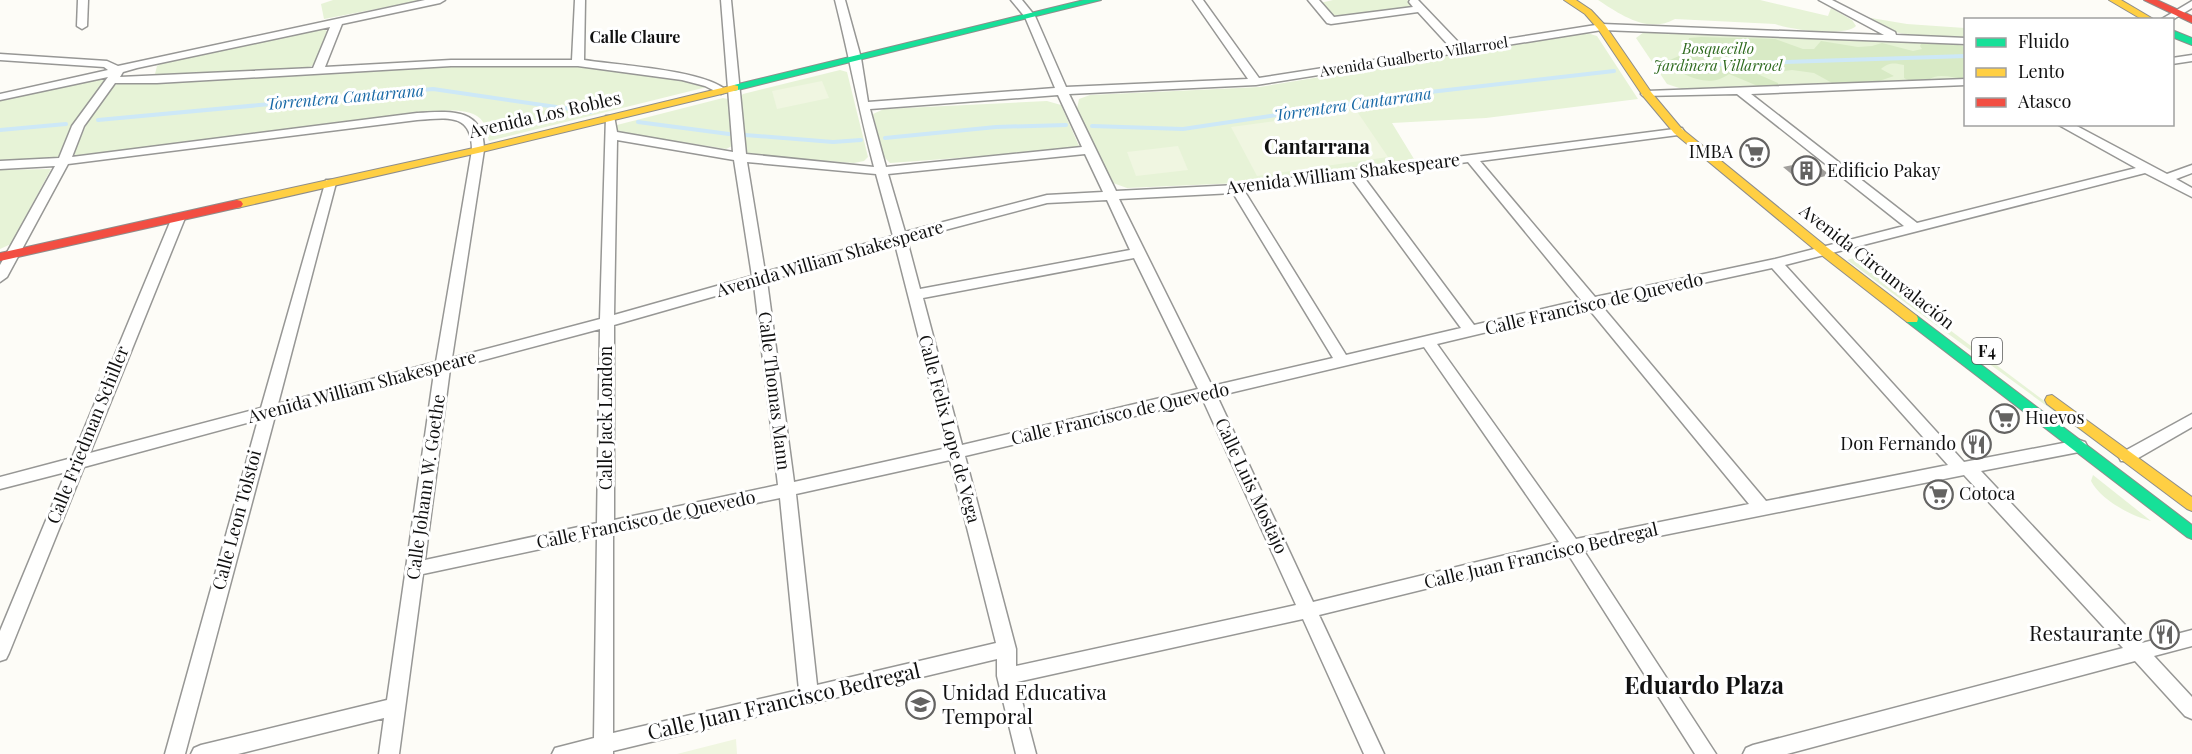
<svg xmlns="http://www.w3.org/2000/svg" width="2192" height="754" font-family="'Playfair Display',serif">
<rect width="100%" height="100%" fill="#fdfcf7"/>
<g fill="#e7f3d7">
<path d="M333,0H423L324,19L321,4Z"/>
<path d="M1333,0H1408L1414,7L1333,19L1320,3Z"/>
<path d="M1598,0H1760L1828,16L1831,8L1852,20L1856,26C1845,37 1790,30 1775,24L1675,19C1648,34 1621,15 1598,0Z"/>
<path d="M1865,17L1907,24L1965,28V38L1911,35L1894,32Z"/>
<path d="M319,29H324L328,32L315,64L310,67L163,77L155,74L157,66L164,62Z"/>
<path d="M1656,31L1965,43V79L1685,90L1667,84L1636,38L1644,32Z"/>
<path d="M1587,33L1597,36L1638,99L1486,118L1392,123L1414,159L1239,183L1127,188L1113,183L1077,109L1079,99L1090,95L1260,87Z"/>
<path d="M457,66L579,67L646,72L711,86L489,141C487,135 486,126 483,122C473,106 442,111 426,112L76,157L74,153C83,133 97,95 117,84Z"/>
<path d="M840,70L847,72L868,157L864,161L854,163L754,156L746,152L741,134L739,98L743,94Z"/>
<path d="M99,79L105,80L104,83L75,120L60,155L56,159L0,162V100Z"/>
<path d="M723,98L728,99L732,146L726,149L612,131L613,126Z"/>
<path d="M1047,101L1061,105L1079,146L1077,149L890,163L884,157L873,114L884,109Z"/>
<path d="M51,169L11,244L0,249V170Z"/>
<path d="M1854,258L2192,512L1847,260Z"/>
<path d="M2093,475L2151,521C2131,516 2101,500 2091,481Z"/>
</g>
<path fill="#d8eac5" d="M1701,37L1775,39L1803,49H1814L1821,41L1858,47L1872,46L1882,43L1913,51L1922,49L1920,46L1923,40L1943,41L1965,47V79C1958,78 1949,76 1941,76C1926,76 1926,89 1904,78V65C1894,63 1889,62 1881,69L1894,76L1873,83L1834,84L1814,73L1792,70L1771,73L1755,69L1748,70L1778,83L1779,88L1765,89L1729,74C1707,90 1684,74 1663,63L1679,56L1697,54L1688,42L1689,38Z"/>
<g fill="#f0f6e1">
<path d="M822,81L829,98L777,109L772,91Z"/>
<path d="M1356,110L1388,157L1257,176L1231,127Z"/>
<path d="M1178,146L1188,170L1136,176L1127,152Z"/>
<path d="M736,739L737,754H677Z"/>
</g>
<g fill="none" stroke-linecap="round" stroke-linejoin="round">
<g stroke="#cde8f7" stroke-width="4">
<path d="M1666,66L1966,56"/>
<path d="M98,120L433,89L591,112"/>
<path d="M638,122L729,134"/>
<path d="M1092,126L1183,129L1430,92L1614,71"/>
<path d="M0,130L66,124"/>
<path d="M745,135L833,142L861,140"/>
<path d="M885,138L996,127L1066,125"/>
</g>
</g>
<path fill="#a19f9c" d="M1812,161L1830,175L1801,182L1783,167Z"/>
<g fill="none" stroke-linecap="round" stroke-linejoin="round">
<defs>
<g id="street">
<path d="M78,0H88L87,26L82,29L77,26Z"/>
<path d="M425,0H445L440,3L342,24L325,67L451,60H572L575,0H585L584,60C616,65 706,70 727,91L721,94L705,86L682,80L578,66H451L157,83H115L84,126L72,157L417,113C450,111 484,107 484,150L452,358L600,319L606,116H614L617,132L733,152L721,0H731L746,154L874,167C859,111 849,55 835,0H845L861,58L868,102L1055,88L1025,17L1011,0H1022L1035,16L1066,87L1248,79L1193,0H1203L1259,78L1451,48L1418,12L1331,24L1327,23L1308,0H1319L1334,17L1413,7L1409,2L1410,0H1418L1462,46L1602,24L1884,35L1819,0H1832L1895,32L1896,35L1966,38V44L1602,30L1256,85L1069,94L1116,191L1237,185L1682,128L1684,131L1678,135L1480,161L1595,297L1775,259L1904,226L1737,94L1643,96L1641,94L1647,91L1966,79V85L1751,94L1917,223L2136,168L2057,124H2073L2167,174L2192,165V173L2176,179L2192,188V197L2145,173L1785,265L1964,462L2079,440L2085,442L2087,446L2085,450L2079,452L1981,471L2142,643L2192,630V646L2154,656L2192,697V719L2185,716L2135,661L1787,754H1743L1746,748L1753,745L2123,648L1964,475L1584,551L1716,754H1695L1568,554L1319,615L1384,754H1364L1303,619L1017,682L1036,754H1016L997,676V659L613,751V754H552L555,748L594,738L597,537L423,574L399,754H379L384,718L238,754H191L194,748L201,745L387,700L434,373L275,416L185,754H165L258,420L84,467L9,653L6,659L0,661V631L66,472L0,489V477L72,458L173,215H183L185,218L90,453L261,408L326,180H334L336,183L278,404L436,362L472,150C472,112 446,118 417,120L68,164L7,277L0,282V265L55,166L0,169V161L59,158L72,126L108,77L0,100V94L108,70L104,67L0,60V54L107,61L118,66ZM330,27L313,68L120,77L123,72L137,68ZM1058,95L1082,147L886,167L870,109ZM617,140L734,160L752,276L614,315ZM1085,154L1103,192L1047,195L905,232L888,174ZM747,162L876,174L893,236L765,272ZM1468,162L1581,300L1474,325L1363,176ZM1351,178L1461,328L1346,355L1245,192ZM1233,193L1333,358L1212,386L1119,199ZM1107,200L1130,250L920,289L907,240L1047,203ZM895,244L947,448L794,482L767,281ZM1134,258L1198,389L962,445L923,298ZM1772,268L1948,465L1766,501L1601,305ZM754,285L778,485L614,520V325ZM1588,308L1749,504L1576,539L1437,344ZM600,329L597,523L425,560L450,369ZM1424,347L1559,542L1313,602L1217,396ZM1203,400L1296,605L1016,666V649L965,456ZM950,460L996,643L817,685L796,494ZM780,498L799,690L613,733V533Z"/>
<path d="M2192,1V8L2172,20H2160Z"/>
<path d="M2192,55V61L2172,64V58Z"/>
<path d="M2192,414V427L2133,461H2121L2119,457L2121,453Z"/>
</g>
<g id="fast">
<path d="M1084,0H1101L734,91L729,88L734,85Z"/>
<path d="M2172,30L2192,38V45L2172,37Z"/>
<path d="M1912,315L1917,316L2192,525V539L2187,537L1907,322L1906,319L1907,316Z"/>
</g>
<g id="slow">
<path d="M1564,0H1576L1591,10L1605,25L1651,92L1682,129L1828,248L1917,316L1918,319L1917,322H1907L1820,254L1674,133L1643,96L1598,29L1585,14Z"/>
<path d="M2109,0H2121L2155,20H2143Z"/>
<path d="M734,85L738,86V90L478,153L237,208L231,204L237,200L478,147Z"/>
<path d="M2052,395L2192,497V511L2187,509L2047,404L2045,400L2047,396Z"/>
</g>
<g id="jam">
<path d="M2144,0H2157L2192,16V23Z"/>
<path d="M237,200L241,201L243,204L241,207L0,261V253Z"/>
</g>
</defs>
<use href="#street" stroke="#979795" stroke-width="3"/>
<use href="#fast" stroke="#8e8d8b" stroke-width="2"/>
<use href="#slow" stroke="#8e8d8b" stroke-width="2"/>
<use href="#jam" stroke="#8e8d8b" stroke-width="2"/>
<use href="#street" fill="#fffffe" fill-rule="evenodd"/>
<use href="#fast" fill="#16e098" fill-rule="evenodd"/>
<use href="#slow" fill="#ffcf43" fill-rule="evenodd"/>
<use href="#jam" fill="#f24e42" fill-rule="evenodd"/>
</g>
<defs>
<symbol id="supermarket-ring" viewBox="-11 -11 22 22"><circle r="9.5" fill="#fff" stroke="#646362" stroke-width="1.5"/><path d="M-6-5.5h2.5l.6 2H6L4.5 2H-2.5L-4.4-4H-6ZM-1.5 3.2a1.3 1.3 0 1 0 .1 0ZM3 3.2a1.3 1.3 0 1 0 .1 0Z" fill="#646362"/></symbol>
<symbol id="building-ring" viewBox="-11 -11 22 22"><circle r="9.5" fill="#fff" stroke="#646362" stroke-width="1.5"/><path d="M-4-6H4V6H1V3H-1V6H-4ZM-2.5-4.3h1.7v1.8h-1.7ZM.8-4.3h1.7v1.8H.8ZM-2.5-1h1.7V.8h-1.7ZM.8-1h1.7V.8H.8Z" fill="#646362"/></symbol>
<symbol id="restaurant-ring" viewBox="-11 -11 22 22"><circle r="9.5" fill="#fff" stroke="#646362" stroke-width="1.5"/><path d="M-5-6h1v4h1v-4h1v4h1v-4h1v5L-1.5 .5V6h-2V.5L-5-1ZM5-6V6H3V1.5H1.5Q1.5-4 5-6Z" fill="#646362"/></symbol>
<symbol id="school-ring" viewBox="-11 -11 22 22"><circle r="9.5" fill="#fff" stroke="#646362" stroke-width="1.5"/><path d="M0-5L7-2L0 1L-7-2ZM-4 1L0 2.5L4 1V4Q0 6-4 4Z" fill="#646362"/></symbol>
</defs>
<g fill-rule="evenodd">
<use href="#supermarket-ring" x="1738" y="136" width="33" height="33"/>
<use href="#building-ring" x="1790" y="154" width="33" height="33"/>
<use href="#supermarket-ring" x="1988" y="402" width="33" height="33"/>
<use href="#restaurant-ring" x="1960" y="428" width="33" height="33"/>
<use href="#supermarket-ring" x="1922" y="478" width="33" height="33"/>
<use href="#restaurant-ring" x="2148" y="618" width="33" height="33"/>
<use href="#school-ring" x="904" y="688" width="33" height="33"/>
</g>
<g text-anchor="middle" stroke-width="6" stroke-linejoin="round" paint-order="stroke">
<g font-size="15" font-style="italic" fill="#2f6b1f" stroke="#fff">
<text x="1718" y="54">Bosquecillo<tspan x="1718" dy="17">Jardinera Villarroel</tspan></text>
</g>
<g font-size="15" fill="#111" stroke="#fff">
<text transform="translate(1414 57) rotate(-9)" y="5">Avenida Gualberto Villarroel</text>
</g>
<g font-size="16" font-weight="bold" fill="#111" stroke="#fff">
<text x="635" y="43">Calle Claure</text>
</g>
<g font-size="16" font-style="italic" fill="#1768a6" stroke="#fff">
<text transform="translate(345 97) rotate(-5)" y="6">Torrentera Cantarrana</text>
<text transform="translate(1353 104) rotate(-8)" y="6">Torrentera Cantarrana</text>
</g>
<rect fill="#fff" stroke="#585858" stroke-width="1.5" x="1972" y="338" width="30" height="26" rx="4.5"/>
<g font-size="16" font-weight="bold" fill="#111">
<text x="1987" y="357">F4</text>
</g>
<g font-size="18" fill="#111" stroke="#fff">
<text transform="translate(545 115) rotate(-13)" y="6">Avenida Los Robles</text>
<text transform="translate(1343 174) rotate(-7)" y="6">Avenida William Shakespeare</text>
<text transform="translate(830 259) rotate(-16)" y="6">Avenida William Shakespeare</text>
<text transform="translate(1877 267) rotate(38)" y="6">Avenida Circunvalación</text>
<text transform="translate(1594 304) rotate(-13)" y="6">Calle Francisco de Quevedo</text>
<text transform="translate(362 387) rotate(-15)" y="6">Avenida William Shakespeare</text>
<text transform="translate(774 391) rotate(83)" y="6">Calle Thomas Mann</text>
<text transform="translate(1120 414) rotate(-13)" y="6">Calle Francisco de Quevedo</text>
<text transform="translate(606 418) rotate(-90)" y="6">Calle Jack London</text>
<text transform="translate(949 429) rotate(75)" y="6">Calle Felix Lope de Vega</text>
<text transform="translate(88 435) rotate(-68)" y="6">Calle Friedman Schiller</text>
<text transform="translate(1251 486) rotate(65)" y="6">Calle Luis Mostajo</text>
<text transform="translate(426 487) rotate(-82)" y="6">Calle Johann W. Goethe</text>
<text transform="translate(237 520) rotate(-75)" y="6">Calle Leon Tolstoi</text>
<text transform="translate(646 520) rotate(-12)" y="6">Calle Francisco de Quevedo</text>
<text transform="translate(1541 556) rotate(-13)" y="6">Calle Juan Francisco Bedregal</text>
</g>
<g font-size="18" fill="#111" stroke="#fff" text-anchor="start">
<text x="1733" y="158" text-anchor="end">IMBA</text>
<text x="1827" y="177">Edificio Pakay</text>
<text x="2025" y="424">Huevos</text>
<text x="1956" y="450" text-anchor="end">Don Fernando</text>
<text x="1959" y="500">Cotoca</text>
</g>
<g font-size="20" font-weight="bold" fill="#111" stroke="#fff">
<text x="1317" y="154">Cantarrana</text>
</g>
<g font-size="21" fill="#111" stroke="#fff" text-anchor="end">
<text x="2143" y="641">Restaurante</text>
<text x="942" y="700" text-anchor="start">Unidad Educativa<tspan x="942" dy="24">Temporal</tspan></text>
</g>
<g font-size="21" fill="#111" stroke="#fff">
<text transform="translate(784 702) rotate(-13)" y="7">Calle Juan Francisco Bedregal</text>
</g>
<g font-size="24" font-weight="bold" fill="#111" stroke="#fff">
<text x="1704" y="694">Eduardo Plaza</text>
</g>
</g>
<rect x="1964" y="18" width="210" height="108" fill="#ffffff" stroke="#a0a0a0" stroke-width="1.5"/>
<rect x="1976" y="38" width="30" height="9" fill="#16e098" stroke="#a0a0a0" stroke-width="1.5"/>
<text x="2018" y="48" font-size="18" fill="#111111">Fluido</text>
<rect x="1976" y="68" width="30" height="9" fill="#ffcf43" stroke="#a0a0a0" stroke-width="1.5"/>
<text x="2018" y="78" font-size="18" fill="#111111">Lento</text>
<rect x="1976" y="98" width="30" height="9" fill="#f24e42" stroke="#a0a0a0" stroke-width="1.5"/>
<text x="2018" y="108" font-size="18" fill="#111111">Atasco</text>
</svg>
